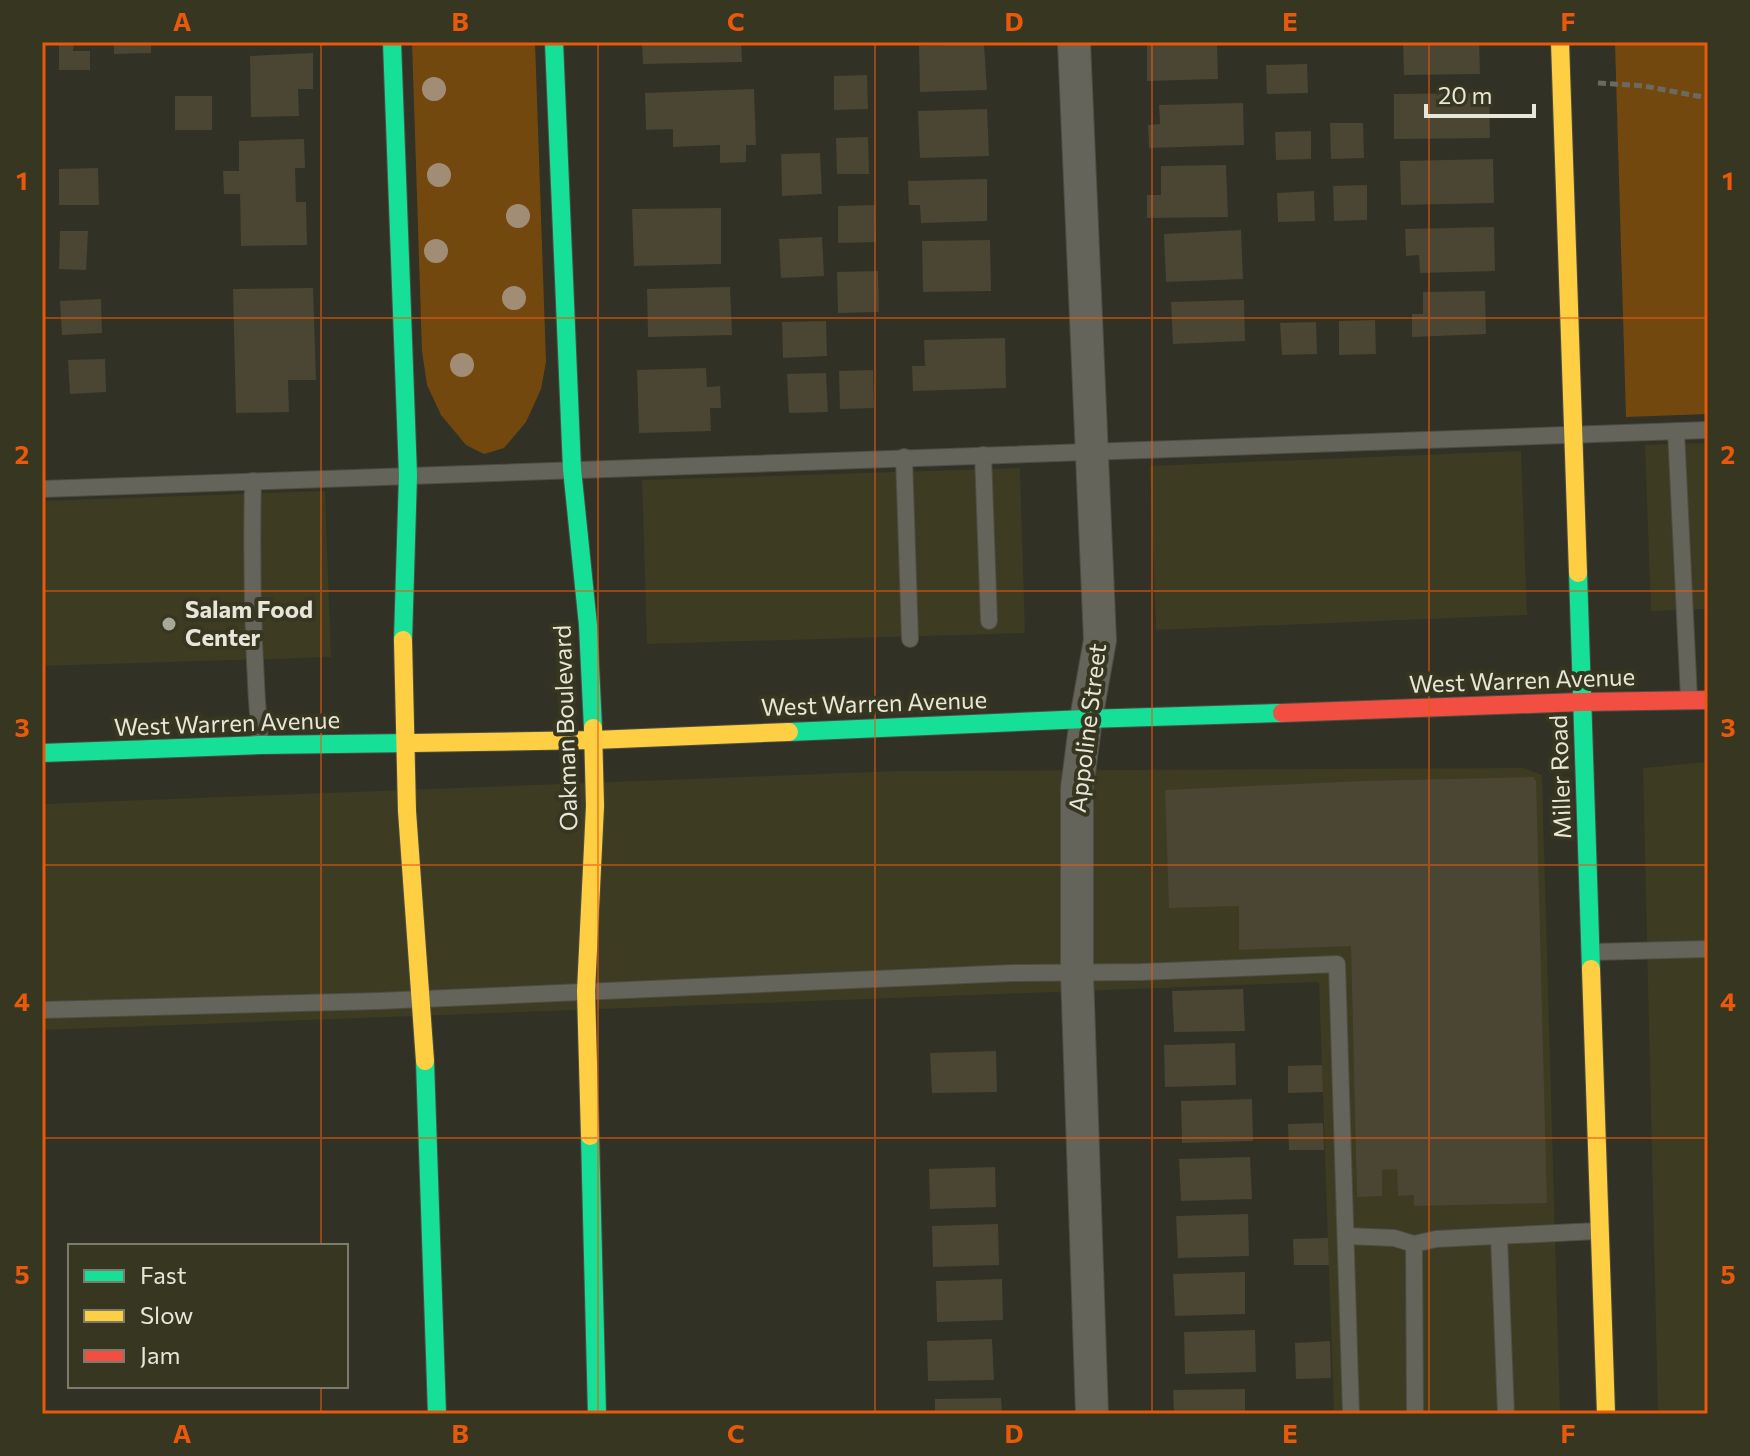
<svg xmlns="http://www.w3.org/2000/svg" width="1750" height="1456" font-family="Commissioner,sans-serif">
<rect width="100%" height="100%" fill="#323125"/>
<g fill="#3d3b21">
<path d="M1708,443V609L1651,611L1645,445Z"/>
<path d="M1521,451L1527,615L1156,630L1150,466Z"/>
<path d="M1020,468L1025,633L647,644L642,480Z"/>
<path d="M325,491L331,657L42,666V501Z"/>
<path d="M1708,762V1414H1658L1643,768Z"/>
<path d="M1523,768L1542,775L1560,1414H1334L1319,982L42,1030V804L898,771Z"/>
</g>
<g fill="#73480e">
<path d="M412,42H535L546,362L541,389L526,422L504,448L484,454L466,445L441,415L427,385L422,351Z"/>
<path d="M1615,42H1708V414L1626,417Z"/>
</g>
<g fill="#4b4533">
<path d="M59,42L74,43L73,51H90V70H59Z"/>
<path d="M114,42H151V53L114,54Z"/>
<path d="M642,42H741L742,62L643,64Z"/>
<path d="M1147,42H1217L1218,79L1147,81Z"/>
<path d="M1403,42H1479L1480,74L1404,75Z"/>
<path d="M984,44L987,90L920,92L919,46Z"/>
<path d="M313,53V89H298L299,116L251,117L250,56Z"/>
<path d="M1307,64L1308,93L1267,94L1266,65Z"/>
<path d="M867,75L868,109L834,110V76Z"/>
<path d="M754,89L756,145H746V162L720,163V145L673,147V129L646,130L645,93Z"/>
<path d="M1489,93L1490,138L1394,139V94Z"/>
<rect x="175" y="96" width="37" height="34"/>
<path d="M1243,103L1244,145L1149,148L1148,125L1160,124L1159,105Z"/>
<path d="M987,109L989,156L920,158L918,111Z"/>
<path d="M1330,123H1363L1364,158L1331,159Z"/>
<path d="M1311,131V159L1276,160L1275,132Z"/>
<path d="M868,137L869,174H837L836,138Z"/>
<path d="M304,139L305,168H295L296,202H306L307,245L241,246L240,194H224L223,171H239V141Z"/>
<path d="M820,153L822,194L782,196L781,154Z"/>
<path d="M1493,159L1494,203L1401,205L1400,161Z"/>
<path d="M1226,165L1228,217L1147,218V195H1161V166Z"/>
<path d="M98,168L99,205H59V169Z"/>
<path d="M987,179V221L921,223L920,205H909L908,181Z"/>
<path d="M1367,185V220L1334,221L1333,186Z"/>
<path d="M1314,191L1315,221L1278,222L1277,193Z"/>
<path d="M875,205L876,242L838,243V206Z"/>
<path d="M721,208V264L634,266L632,209Z"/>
<path d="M1494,227L1495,271L1420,273L1419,255L1406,256L1405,229Z"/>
<path d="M1241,230L1243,279L1166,282L1164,234Z"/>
<path d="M60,231H88L86,270L59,269Z"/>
<path d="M822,237L824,276L781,278L779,239Z"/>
<path d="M990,240L991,291L923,292L922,241Z"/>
<path d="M878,271L879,312L838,313L837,272Z"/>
<path d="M730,287L732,335L648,337L647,289Z"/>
<path d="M313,288L316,380H288L289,412L236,413L233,289Z"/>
<path d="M1485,291L1486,334L1412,337V314H1423V292Z"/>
<path d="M101,299L102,333L62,335L60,301Z"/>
<path d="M1244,300L1245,341L1173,344L1171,302Z"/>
<path d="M1375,320L1376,354L1339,355V321Z"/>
<path d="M826,321L827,356L783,358L782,322Z"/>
<path d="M1316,322L1317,354L1282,355L1280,323Z"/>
<path d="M1005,338L1006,388L913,391L912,366H925L924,340Z"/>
<path d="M105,359L106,392L70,394L68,360Z"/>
<path d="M706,368L707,387L720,386L721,408H710L711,431L639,433L637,370Z"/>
<path d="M873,370L874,408L840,409L839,371Z"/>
<path d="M826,373L828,412L789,413L787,374Z"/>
<path d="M1533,777L1536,781L1547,1203L1414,1206V1195L1398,1196L1397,1169L1382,1170V1196L1357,1197L1351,946L1239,950V906L1169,908L1165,790L1362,781Z"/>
<path d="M1243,989L1245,1031L1174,1032L1172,991Z"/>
<path d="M1235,1043L1236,1085L1165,1087L1164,1045Z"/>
<path d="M996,1051L997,1092L932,1093L930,1053Z"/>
<path d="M1322,1065L1323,1092L1288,1093V1066Z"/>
<path d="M1252,1099L1253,1141L1182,1143L1181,1101Z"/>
<path d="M1323,1123L1324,1150H1289L1288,1124Z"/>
<path d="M1250,1157L1252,1199L1181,1201L1179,1159Z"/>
<path d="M995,1167L996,1207L930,1209L929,1169Z"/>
<path d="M1248,1214L1249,1256L1178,1258L1176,1216Z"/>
<path d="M998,1224L999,1265L933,1267L932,1226Z"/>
<path d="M1328,1238L1329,1265H1294L1293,1239Z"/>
<path d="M1245,1272V1314L1175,1316L1173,1274Z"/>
<path d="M1002,1279L1003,1320L937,1322L936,1281Z"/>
<path d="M1255,1330L1256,1372L1185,1374L1184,1332Z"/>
<path d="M992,1339L994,1380L928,1381L927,1341Z"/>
<path d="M1330,1341L1331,1378L1296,1379L1295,1343Z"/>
<path d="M1245,1389V1414H1174L1173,1390Z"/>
<path d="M1001,1398L1002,1414H935V1399Z"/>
</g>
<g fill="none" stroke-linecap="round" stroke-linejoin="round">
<defs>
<g id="lane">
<path d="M1676,431L1689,698"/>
<path d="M983,455L989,621"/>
<path d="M904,457L910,639"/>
<path d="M253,481C251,569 253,656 260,743"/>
<path d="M42,489L1708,430"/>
<path d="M1592,952L1708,949"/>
<path d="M42,1010L378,1001L1013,973L1141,972L1337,964L1351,1414"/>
<path d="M1346,1236L1394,1238L1414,1244"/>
<path d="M1499,1236L1506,1414"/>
<path d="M1415,1414L1414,1244L1436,1239L1597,1231"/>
</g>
<path id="street" d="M1074,42L1100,640L1086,719L1077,788V973L1092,1414"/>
<g id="fast">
<path d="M392,42L408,475L403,640"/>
<path d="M554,42L572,469L588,625L593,728"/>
<path d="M1578,573L1591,969"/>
<path d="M789,732L1086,719L1282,713"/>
<path d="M42,753L260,745L411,743"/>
<path d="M425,1061L437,1414"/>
<path d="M590,1136L597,1414"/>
</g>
<g id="slow">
<path d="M1560,42L1578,573"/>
<path d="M403,640L407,811L425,1061"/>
<path d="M411,743L594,740L789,732"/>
<path d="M1591,969L1606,1414"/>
<path d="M590,1136L586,991L595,806L593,728"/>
</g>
<path id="jam" d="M1282,713L1582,702L1708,700"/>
</defs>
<use href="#lane" stroke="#4e4d43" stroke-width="18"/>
<use href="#street" stroke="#4e4d43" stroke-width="34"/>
<use href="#fast" stroke="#4e4d43" stroke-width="20"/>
<use href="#slow" stroke="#4e4d43" stroke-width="20"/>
<use href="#jam" stroke="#4e4d43" stroke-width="20"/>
<path stroke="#6b6a61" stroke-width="5" stroke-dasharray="8 4" stroke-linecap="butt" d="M1598,83L1644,86L1708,98"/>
<use href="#lane" stroke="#64645b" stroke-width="16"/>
<use href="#street" stroke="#64645b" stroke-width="32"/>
<use href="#fast" stroke="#16e098" stroke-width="18"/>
<use href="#slow" stroke="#ffcf43" stroke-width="18"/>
<use href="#jam" stroke="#f24e42" stroke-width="18"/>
</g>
<g fill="#a18d76">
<circle cx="434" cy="89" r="12"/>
<circle cx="439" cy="175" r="12"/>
<circle cx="518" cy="216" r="12"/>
<circle cx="436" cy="251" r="12"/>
<circle cx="514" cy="298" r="12"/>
<circle cx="462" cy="365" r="12"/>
</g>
<path fill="none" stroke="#e8590c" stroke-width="2" stroke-opacity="0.55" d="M321,42V1246M598,42V1414M875,42V1414M1152,42V1414M1429,42V1414M42,318H1708M42,591H1708M42,865H1708M42,1138H1708M321,1386V1414"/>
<circle fill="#a8a79a" stroke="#373620" stroke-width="3" cx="169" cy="624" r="8"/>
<g text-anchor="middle" stroke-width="8" stroke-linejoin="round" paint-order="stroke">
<g font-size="24" font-weight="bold" fill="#e7e6d9" stroke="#373620" text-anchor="start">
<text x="185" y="618">Salam Food<tspan x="185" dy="28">Center</tspan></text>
</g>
<g font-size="24" fill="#e7e6d9" stroke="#373620">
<text transform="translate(1522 681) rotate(-2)" y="8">West Warren Avenue</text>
<text transform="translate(874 704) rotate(-2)" y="8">West Warren Avenue</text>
<text transform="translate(227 724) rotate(-2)" y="8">West Warren Avenue</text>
<text transform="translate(566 728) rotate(-92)" y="8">Oakman Boulevard</text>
<text transform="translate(1088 728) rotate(-83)" y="8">Appoline Street</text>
<text transform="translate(1561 777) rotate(-92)" y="8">Miller Road</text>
</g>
</g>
<rect width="1750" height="1456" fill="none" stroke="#373620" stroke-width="88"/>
<rect x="68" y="1244" width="280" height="144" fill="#373620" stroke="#7d7c6a" stroke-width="2"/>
<rect x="84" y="1270" width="40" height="12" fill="#16e098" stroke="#7d7c6a" stroke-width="2"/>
<text x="140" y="1284" font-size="24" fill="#e7e6d9">Fast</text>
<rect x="84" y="1310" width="40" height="12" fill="#ffcf43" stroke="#7d7c6a" stroke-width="2"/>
<text x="140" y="1324" font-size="24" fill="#e7e6d9">Slow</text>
<rect x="84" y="1350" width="40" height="12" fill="#f24e42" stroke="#7d7c6a" stroke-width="2"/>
<text x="140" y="1364" font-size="24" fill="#e7e6d9">Jam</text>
<path d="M1426 104v12h108v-12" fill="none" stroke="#e7e6d9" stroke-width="4"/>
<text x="1438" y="104" font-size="24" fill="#e7e6d9" stroke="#373620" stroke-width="6" paint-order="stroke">20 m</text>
<rect x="44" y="44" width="1662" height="1368" fill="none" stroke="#e8590c" stroke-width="3"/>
<g font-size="26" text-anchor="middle" font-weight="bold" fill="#e8590c">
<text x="182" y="31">A</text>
<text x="460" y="31">B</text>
<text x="736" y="31">C</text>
<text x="1014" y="31">D</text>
<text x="1290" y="31">E</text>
<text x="1568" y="31">F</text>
<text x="22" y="190">1</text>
<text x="1728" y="190">1</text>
<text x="22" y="464">2</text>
<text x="1728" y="464">2</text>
<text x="22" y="737">3</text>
<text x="1728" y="737">3</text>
<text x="22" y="1011">4</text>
<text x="1728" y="1011">4</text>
<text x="22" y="1284">5</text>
<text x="1728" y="1284">5</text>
<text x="182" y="1443">A</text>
<text x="460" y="1443">B</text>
<text x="736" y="1443">C</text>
<text x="1014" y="1443">D</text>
<text x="1290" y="1443">E</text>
<text x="1568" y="1443">F</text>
</g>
</svg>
